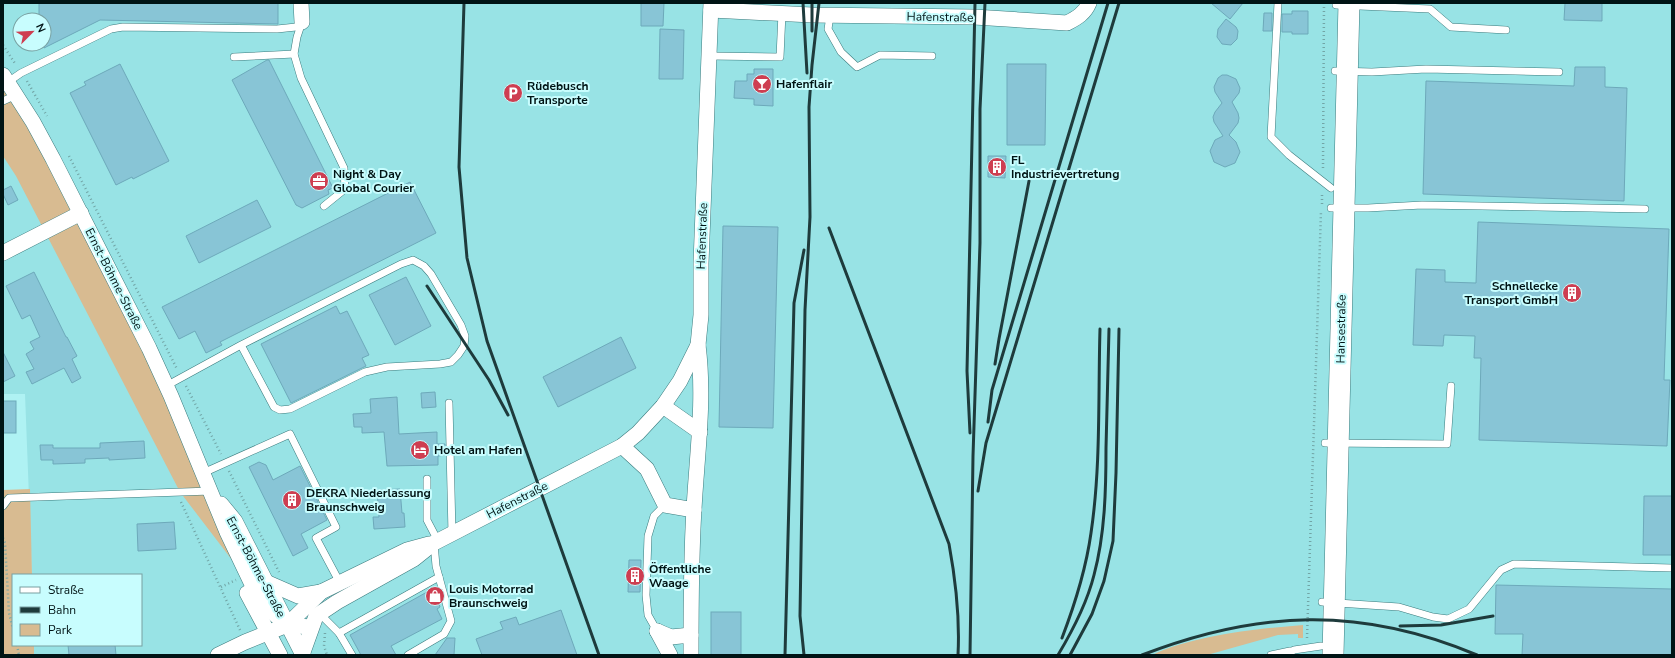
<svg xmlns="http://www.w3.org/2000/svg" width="1675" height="658" font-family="'Nunito Sans',sans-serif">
<rect width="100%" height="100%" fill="#aff2f3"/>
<path fill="#98e3e5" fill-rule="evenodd" d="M3,3H1672V655H34V645H141V575H32L25,394H3ZM20,20H44V44H20Z"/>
<g fill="#d8bb91">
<path d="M3,76L19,99L211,491L232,560L180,492L16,176L3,156Z"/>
<path d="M30,489L32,575H13V645H34V655H3V490Z"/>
<path d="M1303,625V638H1298V634L1278,635L1207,655H1152C1196,635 1255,629 1303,625Z"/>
</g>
<g fill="#88c5d6" stroke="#6da9ba">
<path d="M39,3H278V24L100,20L44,48V20H39Z"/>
<path d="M641,3H664L663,26H641Z"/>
<path d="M1211,3H1243L1230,19Z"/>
<path d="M1565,3H1602V21L1564,20Z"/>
<path d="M1292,11H1308V34H1292V32H1282V14H1292Z"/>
<path d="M1264,13H1272V31H1263Z"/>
<path d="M1226,19L1236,27L1238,31L1237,39L1231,45L1222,44L1217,37L1218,29Z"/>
<path d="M660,29L684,30L683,79H659Z"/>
<path d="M267,60H269L333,188L328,190L329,194L302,208L296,205L232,80Z"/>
<path d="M120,64L169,161L133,179L132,177L116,185L70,93L86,85L84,82Z"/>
<path d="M1007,64H1046L1045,145H1007Z"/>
<path d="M1575,67H1605V87L1627,88L1624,201L1423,194L1426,81L1574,86Z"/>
<path d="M754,69H773V106L754,105V99L734,98L735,81H747V74H754Z"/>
<path d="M1222,75H1227L1236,79L1240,88L1239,93L1232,102L1238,113L1239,118L1238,123L1229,135L1236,142L1240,152L1235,163L1225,167L1214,162L1210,151L1215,140L1223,136L1214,122L1213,117L1215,112L1222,103L1215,92L1214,87L1218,78Z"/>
<path d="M988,156H1006L1005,178L988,177Z"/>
<path d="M410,182L436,233L220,342L222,345L206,353L195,331L179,339L162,307Z"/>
<path d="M11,186L18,200L8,205L3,194V190Z"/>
<path d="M257,200L271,227L199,263L186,236Z"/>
<path d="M1478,222L1669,229L1664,380H1670L1667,446L1479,440L1481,358H1474L1475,336L1444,335L1443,346L1413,345L1416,269L1445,270V282L1476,283Z"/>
<path d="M723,226L778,227L773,428L719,427Z"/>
<path d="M34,272L66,337H67L77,356L72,359L81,378L72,383L64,368L32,384L26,372L34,369L26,354L34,349L30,342L40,337L30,315L22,319L6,286Z"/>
<path d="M406,277L431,326L395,345L369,295Z"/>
<path d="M336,306L340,314L347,311L369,355L362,358L366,366L291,403L261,344Z"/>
<path d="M621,337L636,368L558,407L543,377Z"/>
<path d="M3,352L15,376L3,382Z"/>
<path d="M435,392L436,407L422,408L421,393Z"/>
<path d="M397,397L399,434L437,432V444H445V455L438,456V465L387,466L384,432L362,433V427H354L353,414L371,413L370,399Z"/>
<rect x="3" y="401" width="13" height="32"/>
<path d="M144,441L145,458L109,460V458L85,459V463L53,464V460H41L40,445H53V448H100V443Z"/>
<path d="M259,462L266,465L273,480L300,466L327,520L301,534L308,548L293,556L249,467Z"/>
<path d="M400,489L402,513H404L405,527L374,529L373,517H379L377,490Z"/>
<path d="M1644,496H1672V555H1643Z"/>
<path d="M174,522L176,549L138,551L137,524Z"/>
<path d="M629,560H641L640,592H628Z"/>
<path d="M1496,585L1672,589V655H1522L1523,634H1495Z"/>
<path d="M427,592L429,595L436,594L440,607L437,609L442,619L391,646L396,655H361L350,635Z"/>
<path d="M561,610L577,655H482L476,639L503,629L500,622L516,617L519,625Z"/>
<rect x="711" y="612" width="30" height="43"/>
<path d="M447,638H455L454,655H435Z"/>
<path d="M68,645H115L116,655H69Z"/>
</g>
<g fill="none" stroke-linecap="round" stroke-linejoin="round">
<defs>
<g id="service">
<path d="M1278,3L1271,137L1289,155L1331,188"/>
<path d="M1336,5L1430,9L1451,27L1506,30"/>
<path d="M830,16L828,29L841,52L857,67L880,55L932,56"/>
<path d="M302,22L297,37L294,54L301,78L344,168L345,189L324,206"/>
<path d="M710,56L780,57L782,13"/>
<path d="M234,57L294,54"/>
<path d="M1335,71L1372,72L1426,69L1559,72"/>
<path d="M8,82L21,73L111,29L123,27L277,29L296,27L302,22"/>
<path d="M3,101L16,95"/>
<path d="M1331,208H1368L1422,205L1645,209"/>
<path d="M166,386L241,345L401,264L413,260L424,266L431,274L461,325L465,336L464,346L458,355L451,362L440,364L387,367L365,372L290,409L280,410L274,407L241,345"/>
<path d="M449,403L452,534"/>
<path d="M1325,443L1447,444L1451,386"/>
<path d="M203,473L290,434L336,527L316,538L340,583"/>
<path d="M427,479V520L438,541"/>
<path d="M3,506L9,498L211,491"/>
<path d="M1322,602L1399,607L1433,617L1448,619L1469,609L1501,570L1514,564L1672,568"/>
<path d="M319,613L339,633L352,655"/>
<path d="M657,631L648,615L646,595L648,536L654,516L665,505"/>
<path d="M339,633L439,577"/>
<path d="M408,655L444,634L451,621L436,566L434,543"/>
<path d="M1271,655L1290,651"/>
<path d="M1286,655L1294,650L1321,646"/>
</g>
<g id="minor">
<path d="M301,3L302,22"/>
<path d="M711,10L812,15L974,17L1067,23C1077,18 1085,13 1089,3"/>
<path d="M3,75L33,122L53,159L149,348L171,396L227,532L259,599L267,608L287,625L310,627"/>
<path d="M3,253L81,213"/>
<path d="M663,406L700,432"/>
<path d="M622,446L647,469L665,505L694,510"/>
<path d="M221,504L235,521L303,655"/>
<path d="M266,582L298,596L321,592"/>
<path d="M247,593L280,655"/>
<path d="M657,631L671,637L691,635"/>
<path d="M657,631L670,655"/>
<path d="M218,655L245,642L287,625L321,592L407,550L429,544"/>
<path d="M302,655L316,616L337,602L414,559L434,543L622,446L638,433L663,406L680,381L698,345L701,315V263L711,3"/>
<path d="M691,655C691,606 691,557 694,509C697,454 705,399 698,345"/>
</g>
<path id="secondary" d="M1333,655L1349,3"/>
</defs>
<use href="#service" stroke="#3a7b7d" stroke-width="8"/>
<use href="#minor" stroke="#3a7b7d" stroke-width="16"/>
<use href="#secondary" stroke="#3a7b7d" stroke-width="22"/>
<g stroke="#72a5a6" stroke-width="2.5" stroke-dasharray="1 3" stroke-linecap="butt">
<path d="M3,45L16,65"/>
<path d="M27,81L47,116"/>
<path d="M69,156L177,369"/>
<path d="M1323,168L1324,3"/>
<path d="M1322,204V193"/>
<path d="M186,386L221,454"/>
<path d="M229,471L279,572"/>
<path d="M181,502L240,630"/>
<path d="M3,538L5,543L9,613L13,629"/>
<path d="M221,587L236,580"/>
<path d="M325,633L324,646L327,655"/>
<path d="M1307,638L1321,211"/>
<path d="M17,645L19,655"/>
</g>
<use href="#service" stroke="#fff" stroke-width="7"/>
<use href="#minor" stroke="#fff" stroke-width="15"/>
<use href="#secondary" stroke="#fff" stroke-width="21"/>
<g stroke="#1e3b3c" stroke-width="3">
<path d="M464,3L459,167L467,258L487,341L599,655"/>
<path d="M803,3L807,73"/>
<path d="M812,31V3"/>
<path d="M829,228L949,544C956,582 960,617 958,655"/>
<path d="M427,286L489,380L508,415"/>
<path d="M995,364L999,339L1029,181"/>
<path d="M988,422L992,390L1108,3"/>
<path d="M970,433L967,371L975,3"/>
<path d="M978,491L986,443L1119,3"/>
<path d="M1400,626L1441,625L1493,616"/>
<path d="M1062,638C1075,604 1086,569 1091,533C1101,466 1098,397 1100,329"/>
<path d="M785,655L794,303L804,250"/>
<path d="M804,655L800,616L805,310L810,217L809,107L812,65L819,3"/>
<path d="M970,655L973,456L980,243V109L985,3"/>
<path d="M1058,655C1073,630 1087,603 1094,575C1105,534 1106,490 1106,448C1107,408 1108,369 1109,329"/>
<path d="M1070,655L1092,614L1104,581L1113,541L1116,473L1119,329"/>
<path d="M1142,655C1258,610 1361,606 1477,655"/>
</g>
</g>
<defs>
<symbol id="bar-disc" viewBox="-11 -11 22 22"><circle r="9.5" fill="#ce3e51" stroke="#c8fdfe"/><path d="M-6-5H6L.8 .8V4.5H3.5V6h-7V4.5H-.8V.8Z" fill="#fff"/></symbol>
<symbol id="parking-disc" viewBox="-11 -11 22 22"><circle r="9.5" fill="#ce3e51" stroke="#c8fdfe"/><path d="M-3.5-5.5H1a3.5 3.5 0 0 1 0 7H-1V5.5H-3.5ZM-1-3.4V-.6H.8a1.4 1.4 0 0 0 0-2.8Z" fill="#fff"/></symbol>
<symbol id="building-disc" viewBox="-11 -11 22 22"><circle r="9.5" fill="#ce3e51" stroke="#c8fdfe"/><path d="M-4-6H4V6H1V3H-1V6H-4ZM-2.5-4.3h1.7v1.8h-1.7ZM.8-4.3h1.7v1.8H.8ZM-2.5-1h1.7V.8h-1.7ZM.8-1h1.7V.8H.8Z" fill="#fff"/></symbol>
<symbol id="office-disc" viewBox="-11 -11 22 22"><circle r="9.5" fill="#ce3e51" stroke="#c8fdfe"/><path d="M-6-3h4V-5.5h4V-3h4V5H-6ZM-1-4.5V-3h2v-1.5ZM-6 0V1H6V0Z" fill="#fff"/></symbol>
<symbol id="hotel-disc" viewBox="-11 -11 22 22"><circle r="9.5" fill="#ce3e51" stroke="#c8fdfe"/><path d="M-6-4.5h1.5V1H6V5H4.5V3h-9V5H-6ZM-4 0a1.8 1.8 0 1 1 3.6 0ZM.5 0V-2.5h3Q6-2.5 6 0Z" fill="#fff"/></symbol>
<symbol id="shop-disc" viewBox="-11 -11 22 22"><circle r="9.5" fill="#ce3e51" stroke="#c8fdfe"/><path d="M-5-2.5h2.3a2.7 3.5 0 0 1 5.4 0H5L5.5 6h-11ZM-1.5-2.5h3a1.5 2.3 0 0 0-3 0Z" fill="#fff"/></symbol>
</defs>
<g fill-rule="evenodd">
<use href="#bar-disc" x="751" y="73" width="22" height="22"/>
<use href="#parking-disc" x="502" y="82" width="22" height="22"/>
<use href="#building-disc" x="986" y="156" width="22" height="22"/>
<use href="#office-disc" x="308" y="170" width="22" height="22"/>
<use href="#building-disc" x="1561" y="282" width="22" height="22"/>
<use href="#hotel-disc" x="409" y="439" width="22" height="22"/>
<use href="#building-disc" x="281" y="489" width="22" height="22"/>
<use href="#building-disc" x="624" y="565" width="22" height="22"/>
<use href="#shop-disc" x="424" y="585" width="22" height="22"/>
</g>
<g text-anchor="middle" stroke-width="4" stroke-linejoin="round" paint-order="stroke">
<g font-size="12" fill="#001415" stroke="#c8fdfe">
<text transform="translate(940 17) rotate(1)" y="4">Hafenstraße</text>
<text transform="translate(702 236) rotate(-88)" y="4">Hafenstraße</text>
<text transform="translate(114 279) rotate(63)" y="4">Ernst-Böhme-Straße</text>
<text transform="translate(1341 329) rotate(-89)" y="4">Hansestraße</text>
<text transform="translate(517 500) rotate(-27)" y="4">Hafenstraße</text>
<text transform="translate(256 567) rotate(62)" y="4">Ernst-Böhme-Straße</text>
</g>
<g font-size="12" font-weight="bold" fill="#001415" stroke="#c8fdfe" text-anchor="start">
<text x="776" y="88">Hafenflair</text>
<text x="527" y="90">Rüdebusch<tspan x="527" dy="14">Transporte</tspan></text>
<text x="1011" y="164">FL<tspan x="1011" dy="14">Industrievertretung</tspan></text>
<text x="333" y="178">Night &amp; Day<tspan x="333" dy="14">Global Courier</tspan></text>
<text x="1558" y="290" text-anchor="end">Schnellecke<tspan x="1558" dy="14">Transport GmbH</tspan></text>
<text x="434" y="454">Hotel am Hafen</text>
<text x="306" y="497">DEKRA Niederlassung<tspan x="306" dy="14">Braunschweig</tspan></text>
<text x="649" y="573">Öffentliche<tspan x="649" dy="14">Waage</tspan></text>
<text x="449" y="593">Louis Motorrad<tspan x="449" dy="14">Braunschweig</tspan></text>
</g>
</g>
<rect width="1675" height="658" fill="none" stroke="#001415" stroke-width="8"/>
<rect x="12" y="574" width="130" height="72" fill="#c8fdfe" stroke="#78a0a1"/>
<rect x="20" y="587" width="20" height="6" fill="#ffffff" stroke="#78a0a1"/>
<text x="48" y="594" font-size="12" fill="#001415">Straße</text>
<rect x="20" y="607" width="20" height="6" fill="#1e3b3c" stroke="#78a0a1"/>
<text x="48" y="614" font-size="12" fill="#001415">Bahn</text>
<rect x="20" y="624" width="20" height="12" fill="#d8bb91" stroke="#78a0a1"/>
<text x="48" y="634" font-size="12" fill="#001415">Park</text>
<g transform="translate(32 32) rotate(66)"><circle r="19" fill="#c8fdfe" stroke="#78a0a1"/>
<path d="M0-3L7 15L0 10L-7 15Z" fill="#ce3e51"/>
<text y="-6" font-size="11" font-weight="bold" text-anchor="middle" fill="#001415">N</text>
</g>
</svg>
